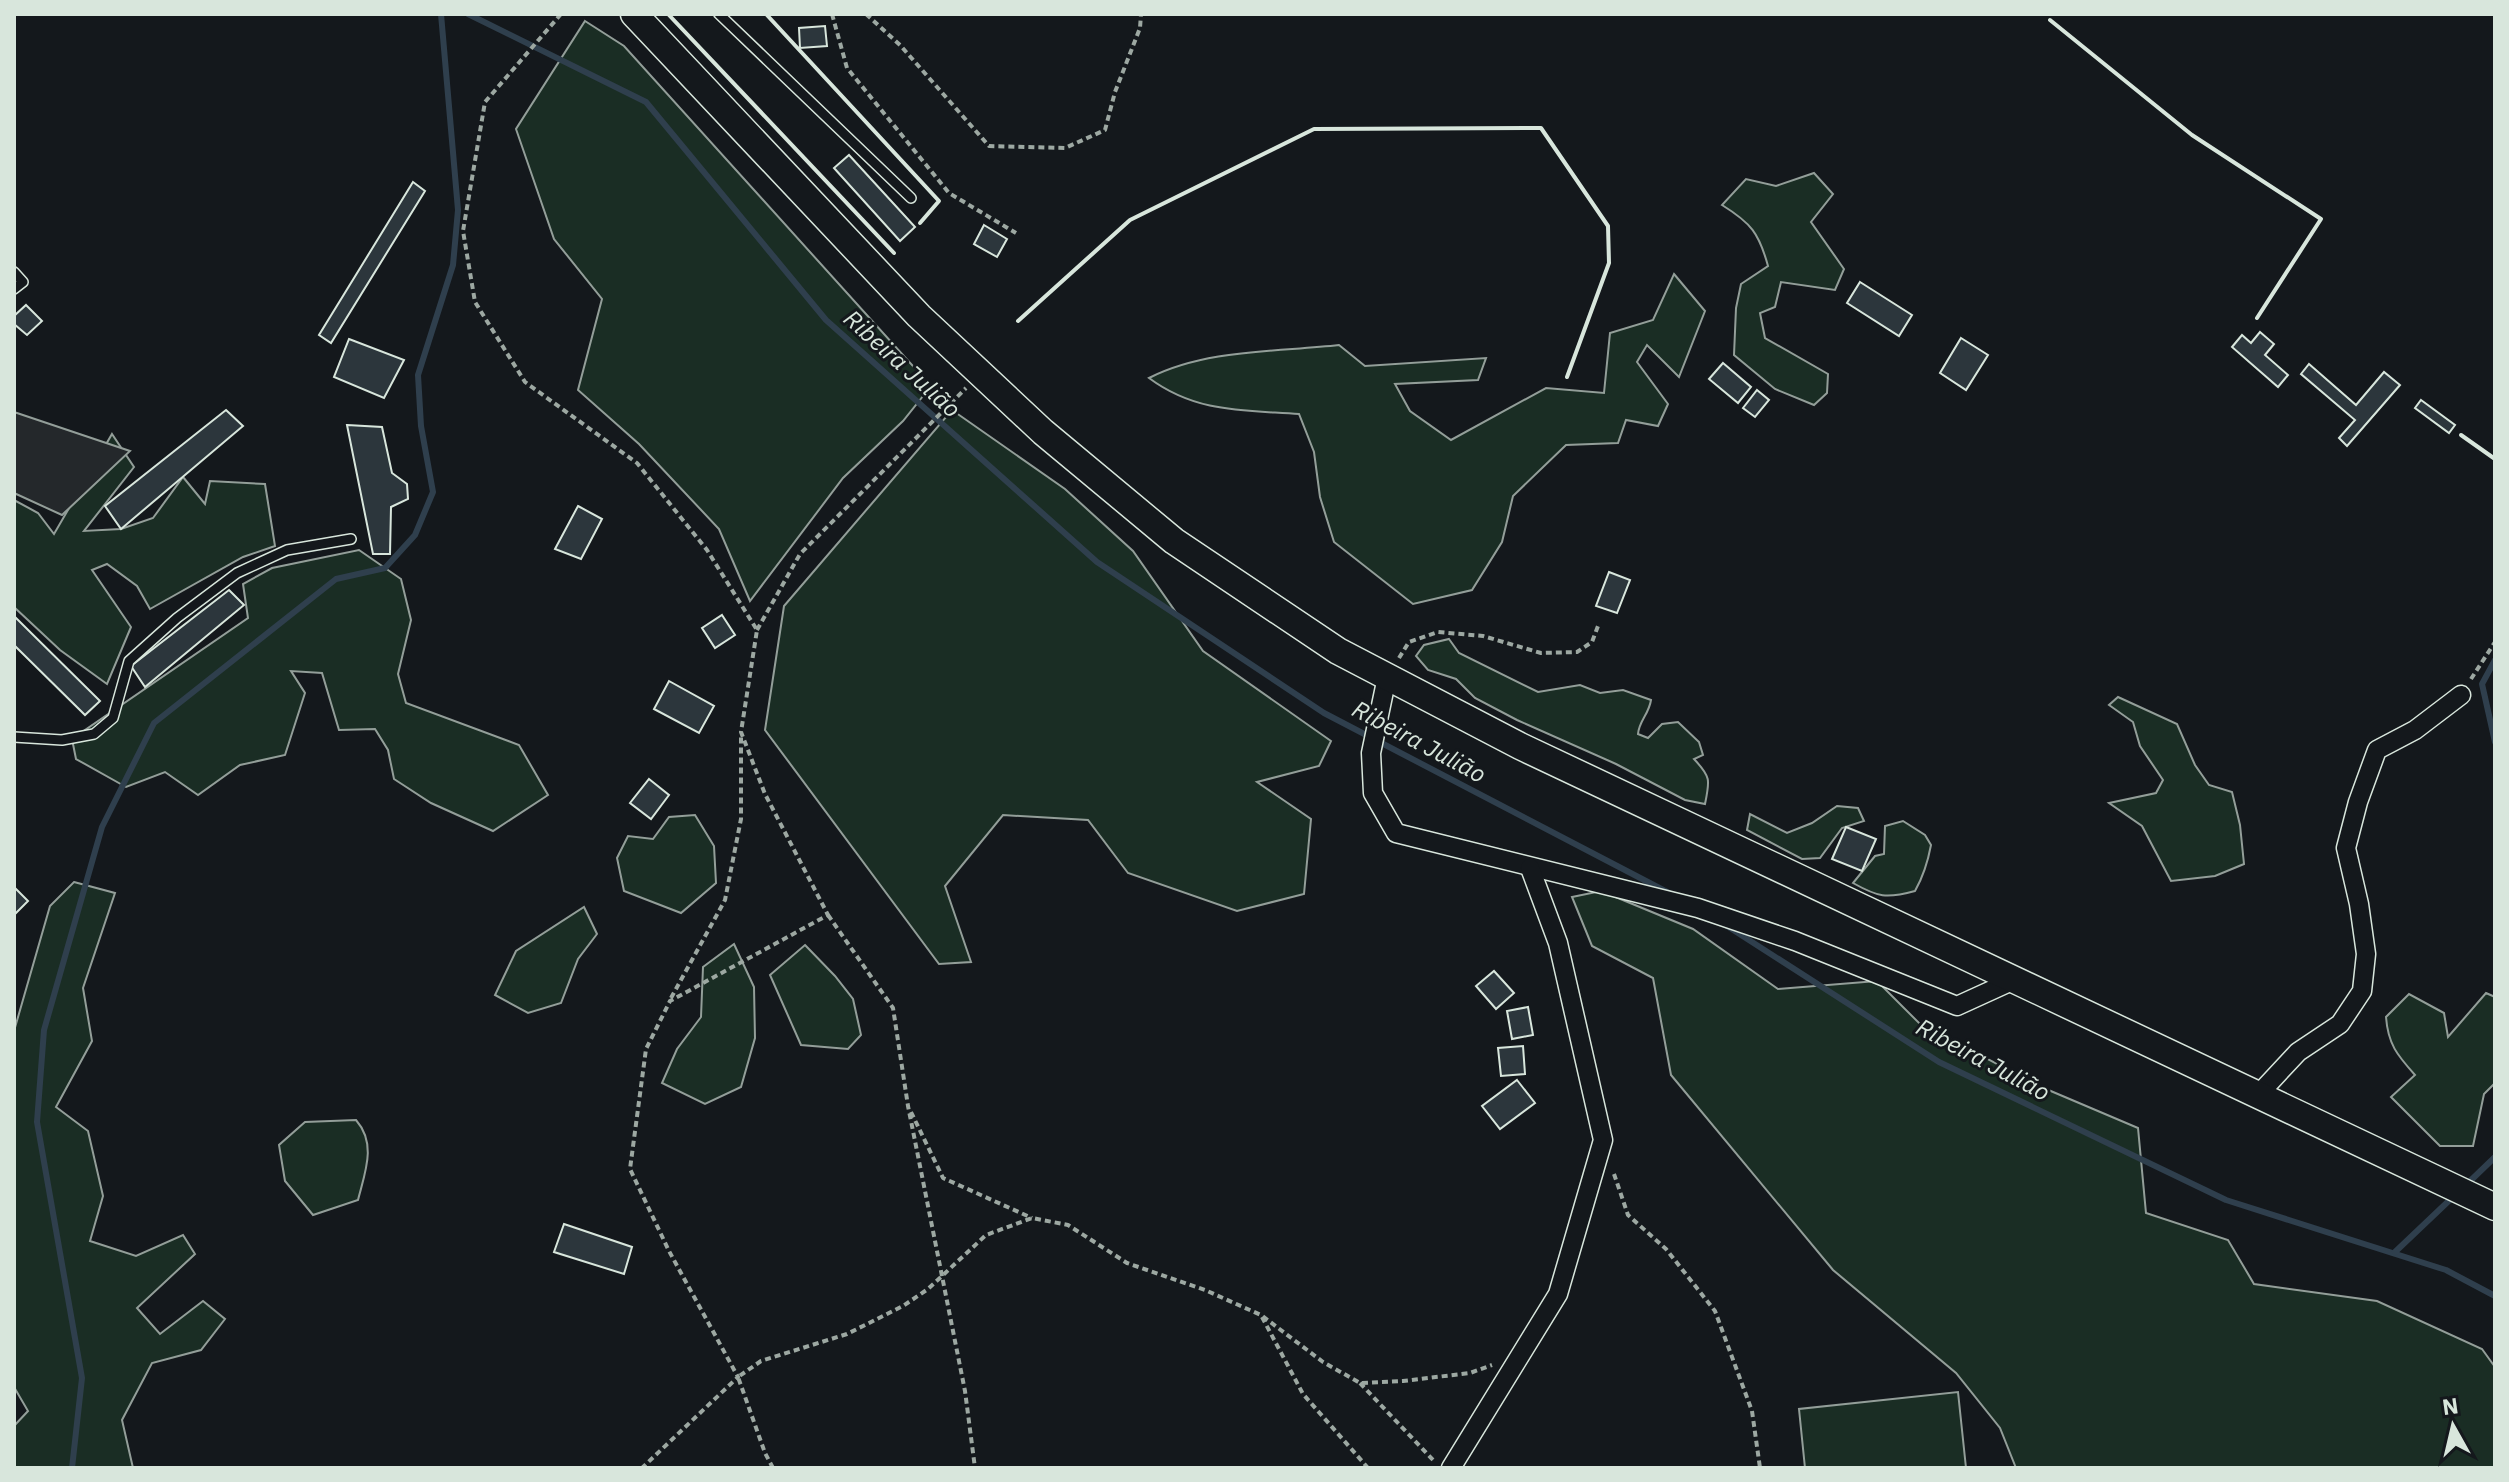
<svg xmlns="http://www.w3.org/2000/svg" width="2509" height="1482" font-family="'IBM Plex Sans',sans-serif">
<rect width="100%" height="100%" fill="#14181c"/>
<g fill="#1a2d24" stroke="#939e99" stroke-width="2">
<path d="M585,21L624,46L931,386L903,421L843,478L750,601L719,529L639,444L578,390L602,299L554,239L516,129Z"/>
<path d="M1814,173L1833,194L1811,222L1844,269L1835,290L1781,282L1775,307L1760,313L1765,338L1828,374L1827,393L1814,405L1775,389L1734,355L1736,308L1741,284L1768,266C1759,233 1751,223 1722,205L1746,179L1776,186Z"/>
<path d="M1674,274L1705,311L1679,377L1647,345L1637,362L1668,404L1658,426L1626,420L1618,443L1566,445L1513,496L1502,542L1472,590L1413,604L1334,542L1320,497L1314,452L1299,414C1243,410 1196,413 1149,378C1206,349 1277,352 1339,345L1365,366L1486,358L1478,380L1395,384L1410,411L1451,440L1546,388L1604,393L1610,333L1653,320Z"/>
<path d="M952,410L1065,489L1133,551L1203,651L1331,741L1319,766L1257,782L1311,819L1304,894L1237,911L1128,873L1088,820L1003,815L945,886L971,962L939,964L765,730L784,606Z"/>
<path d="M112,434L134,467L84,531L121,529L153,518L183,477L205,504L210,481L265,484L275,546L243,557L150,609L137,586L107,564L92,570L131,627L107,684L60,650L14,607V500L38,513L54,534Z"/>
<path d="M359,550L401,579L411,620L398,674L406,703L519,745L548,795L493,831L431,803L394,779L388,750L375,729L339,730L322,673L291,671L305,693L285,755L240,765L198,795L165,772L126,787L76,759L72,739L248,618L243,584L272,568Z"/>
<path d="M1449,639L1459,653L1538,692L1580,685L1600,693L1623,690L1651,700C1649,714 1639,721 1638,734L1648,738L1662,724L1678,722L1699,742L1703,755L1694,759C1711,777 1710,780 1705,804L1685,800L1616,764L1517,720L1475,698L1456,679L1428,670L1416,656L1424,645Z"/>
<path d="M2118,697L2177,724L2195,765L2209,785L2232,792L2240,825L2244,864L2215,876L2171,881L2142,826L2109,803L2156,793L2163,780L2140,746L2133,722L2109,705Z"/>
<path d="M1837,806L1858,808L1864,821L1842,828L1820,858L1802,859L1747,830L1750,814L1787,833L1812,823Z"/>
<path d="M695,815L714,846L716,883L681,913L624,891L617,858L628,836L653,839L669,817Z"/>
<path d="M1903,821L1925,835L1931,845C1928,861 1923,877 1915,891C1886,899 1878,897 1853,883L1875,856L1884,854L1885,826Z"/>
<path d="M74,882L115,893L83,988L92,1041L56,1107L88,1131L103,1196L90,1241L136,1256L183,1235L195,1254L137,1308L160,1334L203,1301L225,1319L201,1350L152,1363L122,1420L133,1468H15L14,1426L28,1411L14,1387V1031L50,906Z"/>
<path d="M1601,891L1693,929L1778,989L1877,981L1919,1023L2039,1086L2138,1128L2146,1213L2228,1240L2254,1284L2377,1301L2482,1349L2495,1367V1468H2016L2000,1428L1956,1373L1833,1270L1671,1075L1653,978L1592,946L1572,897Z"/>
<path d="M584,907L597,934L578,959L561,1003L528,1013L495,995L516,951Z"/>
<path d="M734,944L754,987L755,1038L741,1087L705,1104L662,1083L677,1049L701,1017L703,967Z"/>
<path d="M805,945L835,976L853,999L861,1035L848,1049L801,1045L770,975Z"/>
<path d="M2486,993L2495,997V1083L2484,1094L2473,1146H2440L2391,1097L2415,1075C2397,1055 2388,1044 2386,1017L2409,994L2444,1013L2448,1037Z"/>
<path d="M356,1120C377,1144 365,1172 358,1200L313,1215L285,1181L279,1145L305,1122Z"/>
<path d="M1958,1392L1966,1468H1805L1799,1409Z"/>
</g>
<path fill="#24282b" stroke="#939e99" stroke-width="2" d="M14,412L130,451L62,515L14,493Z"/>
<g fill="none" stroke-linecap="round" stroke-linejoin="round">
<g stroke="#2f3f4d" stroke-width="6">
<path d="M468,14L646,102L826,320L1097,562L1324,713L1669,893"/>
<path d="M2495,660L2482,684L2495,742"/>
<path d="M1724,924L1939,1062L2226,1200L2446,1270L2495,1296"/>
<path d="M2466,1185L2495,1157"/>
<path d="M2395,1252L2455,1195"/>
<path d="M72,1468L82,1378L37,1122L44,1030L102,827L154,723L336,579L385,568L415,535L433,492L421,426L418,375L453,265L458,210L441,14"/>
</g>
</g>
<g fill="#2c363c" stroke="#d8e6dc" stroke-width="2">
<path d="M825,26L827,46L800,48L799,28Z"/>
<path d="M849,155L915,227L900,241L834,168Z"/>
<path d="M413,182L425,191L331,343L319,335Z"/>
<path d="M984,225L1007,239L997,257L974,244Z"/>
<path d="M1860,282L1912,315L1899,336L1847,303Z"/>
<path d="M26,305L42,321L27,335L14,324V316Z"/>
<path d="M2260,332L2274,344L2265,355L2288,375L2278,387L2232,347L2242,335L2251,343Z"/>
<path d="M1961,338L1988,355L1966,390L1940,373Z"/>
<path d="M349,339L404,360L384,398L334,377Z"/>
<path d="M1723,363L1751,387L1738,403L1709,379Z"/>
<path d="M2309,364L2356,405L2384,372L2400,385L2347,446L2339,438L2355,420L2301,374Z"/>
<path d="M1757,390L1769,400L1755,417L1743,408Z"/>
<path d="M2421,400L2455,425L2449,433L2415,408Z"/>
<path d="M226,410L243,426L121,529L105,506Z"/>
<path d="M347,425L382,427L392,473L407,484L408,499L391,507L390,554H373Z"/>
<path d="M578,506L602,519L581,559L555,549Z"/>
<path d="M1609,572L1630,580L1617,613L1596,606Z"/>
<path d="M229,590L244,605L145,687L131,666Z"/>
<path d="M722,615L735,635L715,648L702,628Z"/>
<path d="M14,616L100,701L85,715L14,645Z"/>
<path d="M669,681L714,706L699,733L654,709Z"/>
<path d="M649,779L669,795L651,819L630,803Z"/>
<path d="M1846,827L1876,839L1862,871L1832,859Z"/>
<path d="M14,887L28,901L14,915Z"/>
<path d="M1494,971L1514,993L1496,1009L1476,986Z"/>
<path d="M1528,1007L1533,1035L1512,1039L1507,1011Z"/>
<path d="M1523,1046L1525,1074L1501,1076L1498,1048Z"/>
<path d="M1517,1080L1535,1103L1500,1129L1482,1106Z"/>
<path d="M564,1224L632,1247L624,1274L554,1252Z"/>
</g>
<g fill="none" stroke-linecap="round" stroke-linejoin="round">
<defs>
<g id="service">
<path d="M719,14L911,198"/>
<path d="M14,272L23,282L14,289"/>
<path d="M14,737L62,740L94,734L113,718L129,661L177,618L237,573L287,550L351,539"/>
</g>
<g id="minor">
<path d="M1387,677L1371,753L1373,793L1396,833L1698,908L1795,941L1957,1006L2014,980"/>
<path d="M2258,1095L2298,1052L2340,1024L2362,991L2366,954L2359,904L2346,848L2358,802L2377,750L2415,730L2461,695"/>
<path d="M1451,1468L1558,1294L1603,1140L1558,943L1530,868"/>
</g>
<path id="secondary" d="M634,14L919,316L1043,432L1174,541L1338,651L1520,746L2495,1207"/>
</defs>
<use href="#service" stroke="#d8e6dc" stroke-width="12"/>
<use href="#minor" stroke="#d8e6dc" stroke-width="21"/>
<use href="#secondary" stroke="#d8e6dc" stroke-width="29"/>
<g stroke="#9da8a2" stroke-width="4" stroke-dasharray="6 4" stroke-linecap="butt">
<path d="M561,14L485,102L463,231L475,302L525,382L637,463L707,550L757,630L741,732L765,794L828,915L670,1001L646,1049L630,1169L669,1251L738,1377L642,1468"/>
<path d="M832,14L847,68L949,193L1016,233"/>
<path d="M866,14L900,45L989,146L1065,148L1105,130L1115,92L1140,28L1141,14"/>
<path d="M757,630L800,554L966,388"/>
<path d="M1399,658L1409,642L1438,632L1483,636L1541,653L1577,652L1592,642L1598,626"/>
<path d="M2471,679L2495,642"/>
<path d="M828,915L893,1008L908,1106L965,1391L975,1468"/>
<path d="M671,998L725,900L741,819V734"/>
<path d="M911,1112L943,1178L1032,1218"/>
<path d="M1614,1174L1628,1215L1666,1249L1715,1311L1752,1411L1760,1468"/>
<path d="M1262,1317L1303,1394L1368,1468"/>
<path d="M1360,1383L1435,1462"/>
<path d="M773,1468L765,1453L738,1377L761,1361L847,1334L903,1306L928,1289L986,1235L1032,1218L1068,1225L1127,1263L1205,1290L1261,1315L1323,1362L1360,1383L1403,1381L1470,1373L1492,1365"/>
</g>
<use href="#service" stroke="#14181c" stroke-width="9"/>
<use href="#minor" stroke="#14181c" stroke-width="18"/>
<use href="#secondary" stroke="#14181c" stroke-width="26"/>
<g stroke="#d8e6dc" stroke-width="4">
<path d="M668,14L894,253"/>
<path d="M766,14L939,201L920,223"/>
<path d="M2050,20L2192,135L2321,219L2257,318"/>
<path d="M1018,321L1130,220L1314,129L1541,128L1608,226L1609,263L1567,377"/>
<path d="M2461,435L2495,459"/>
</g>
</g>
<g text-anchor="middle" stroke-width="6" stroke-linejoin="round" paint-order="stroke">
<g font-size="24" font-style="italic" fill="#d8e6dc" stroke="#14181c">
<text transform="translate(902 364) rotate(42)" y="8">Ribeira Julião</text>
<text transform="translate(1419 742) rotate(28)" y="8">Ribeira Julião</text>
<text transform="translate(1983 1060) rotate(28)" y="8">Ribeira Julião</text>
</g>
</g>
<rect width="2509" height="1482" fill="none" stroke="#d8e6dc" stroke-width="32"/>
<g transform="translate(2453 1426) rotate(352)" stroke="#14181c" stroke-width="6" paint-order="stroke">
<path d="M0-6L14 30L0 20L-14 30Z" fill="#d8e6dc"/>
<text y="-12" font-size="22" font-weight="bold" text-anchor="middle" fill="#d8e6dc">N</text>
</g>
</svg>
